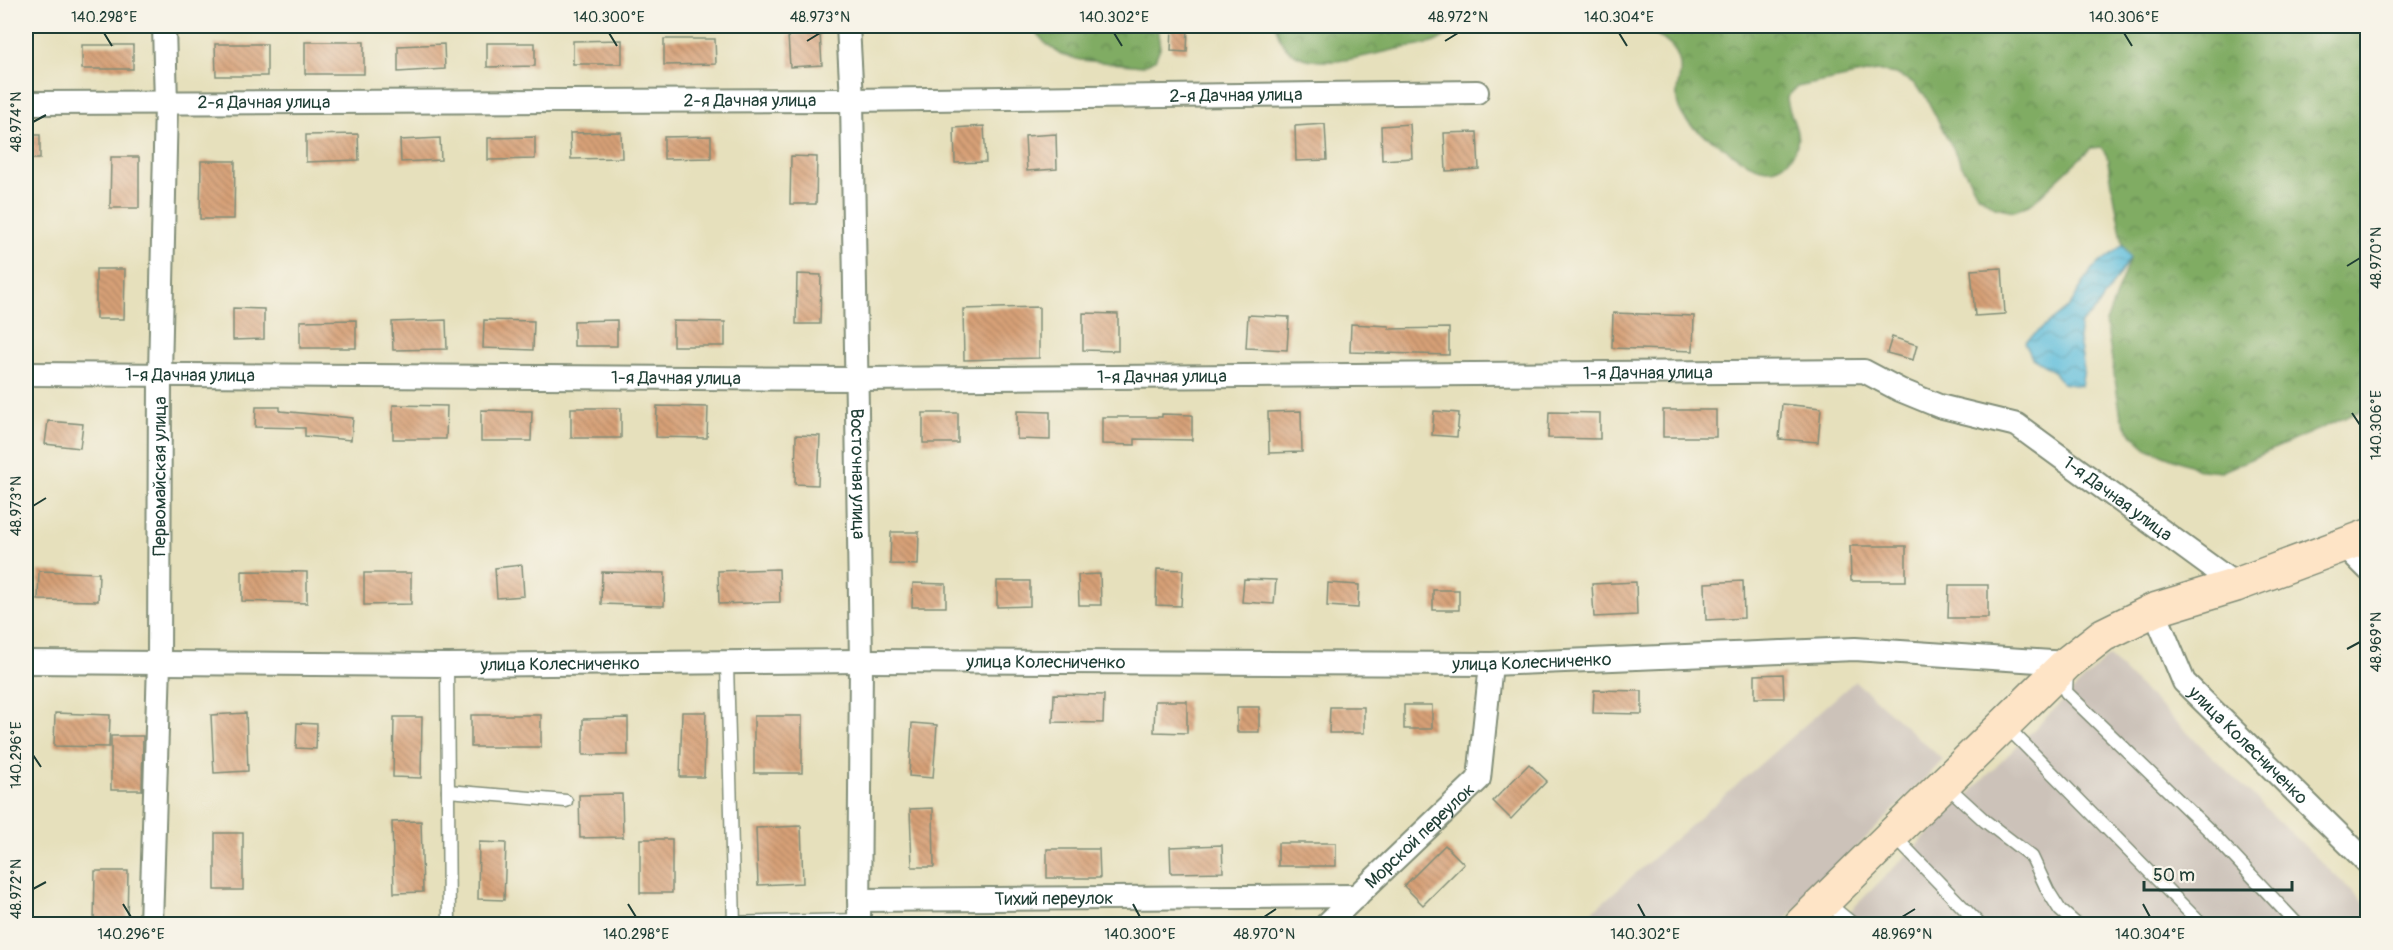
<svg xmlns="http://www.w3.org/2000/svg" width="2393" height="950" font-family="Pangolin,sans-serif">
<defs>
<pattern id="forest-crowns" width="20" height="18" patternUnits="userSpaceOnUse" patternTransform="scale(1.5)"><rect width="20" height="18" fill="#80ac64"/><path d="M2 6a3 3 0 1 1 6 0M12 15a3 3 0 1 1 6 0" fill="none" stroke="#688d53"/></pattern>
<pattern id="water-waves" width="16" height="10" patternUnits="userSpaceOnUse" patternTransform="scale(1.5)"><rect width="16" height="10" fill="#5dbddb"/><path d="M0 5q4-4 8 0t8 0" fill="none" stroke="#4c9bb2"/></pattern>
<pattern id="building-back-hatch" width="6" height="6" patternUnits="userSpaceOnUse" patternTransform="scale(1.5)"><rect width="6" height="6" fill="#d7a077"/><path d="M-1 5l2 2M0 0l6 6M5-1l2 2" fill="none" stroke="#ae8462"/></pattern>
</defs>
<rect width="100%" height="100%" fill="#f7f3e8"/>
<filter id="ink" filterUnits="userSpaceOnUse"><feTurbulence type="fractalNoise" baseFrequency=".0167" numOctaves="2"/><feDisplacementMap in="SourceGraphic" scale="12" xChannelSelector="R" yChannelSelector="G"/><feConvolveMatrix kernelMatrix="1 2 1 2 8 2 1 2 1" color-interpolation-filters="sRGB"/></filter>
<filter id="wash" filterUnits="userSpaceOnUse"><feTurbulence type="fractalNoise" baseFrequency=".008" numOctaves="4" result="noise"/><feDisplacementMap in="SourceGraphic" scale="24" xChannelSelector="R" yChannelSelector="G"/><feGaussianBlur stdDeviation="1.35" result="paint"/><feColorMatrix in="noise" values="0 0 0 0 0 0 0 0 0 0 0 0 0 0 0 0 0 1.4 0 .05"/><feComposite in="paint" operator="in"/></filter>
<g filter="url(#wash)">
<rect width="100%" height="100%" fill="#e6e0bc"/>
<g fill="#ccc2b9">
<path d="M2108,656L2368,907L2367,924H1837Z"/>
<path d="M1855,681L1943,760L1781,924H1578Z"/>
</g>
<g fill="url(#forest-crowns)" stroke="#50744c" stroke-width="1.5">
<path d="M1030,26H1157L1160,48L1155,60L1142,66L1080,60L1061,54L1047,45Z"/>
<path d="M1276,26H1457C1450,33 1444,38 1435,42C1424,46 1410,47 1398,49C1367,55 1331,68 1301,57C1286,52 1279,40 1276,26Z"/>
<path d="M1640,26H2367V408L2221,472L2202,470L2148,449L2132,435L2121,417L2106,322L2130,258L2123,245L2107,156L2101,147L2091,148L2031,204L2014,211L1995,207L1977,194L1924,94L1912,82L1896,74L1876,71L1797,87L1787,97C1787,115 1804,132 1795,150C1775,190 1738,157 1714,141C1705,135 1691,128 1685,119C1666,92 1687,80 1678,57C1673,42 1652,33 1640,26Z"/>
</g>
<path fill="url(#water-waves)" stroke="#3e7d88" stroke-width="1.5" d="M2123,245L2130,258L2098,307L2081,323L2079,339L2084,370L2081,386L2062,383L2052,370L2032,358L2025,342L2069,307L2092,269Z"/>
<g id="blocks">
<g fill="url(#building-back-hatch)">
<path d="M1172,26H1188L1187,52L1171,51Z"/>
<path d="M820,33L822,65L790,67L788,35Z"/>
<path d="M664,39H715L716,64L664,65Z"/>
<path d="M622,40V64H573V41Z"/>
<rect x="305" y="42" width="59" height="32"/>
<path d="M487,43H535V66L487,67Z"/>
<path d="M215,44H267V76H216Z"/>
<path d="M444,44L445,69L398,72V46Z"/>
<rect x="82" y="45" width="51" height="24"/>
<path d="M1325,124L1327,160L1296,161L1295,126Z"/>
<path d="M1410,124L1412,158L1382,160L1381,126Z"/>
<path d="M984,126L986,162L955,163L954,128Z"/>
<path d="M621,132L622,158L571,159L570,133Z"/>
<path d="M1477,132L1479,169L1446,171L1444,133Z"/>
<path d="M358,134L359,160L306,162V135Z"/>
<path d="M1056,134L1057,169L1027,171L1025,136Z"/>
<rect x="26" y="135" width="14" height="24"/>
<path d="M711,136V158L664,159V137Z"/>
<path d="M535,137V159L488,160V138Z"/>
<path d="M440,138L441,160L401,162L400,140Z"/>
<path d="M791,156L817,157L816,204H790Z"/>
<path d="M111,157H139V208H110Z"/>
<path d="M201,161H235L234,219H200Z"/>
<path d="M2002,268L2005,314L1975,316L1971,270Z"/>
<path d="M96,269H125L124,319H96Z"/>
<path d="M797,274L821,275L820,324H796Z"/>
<path d="M1039,307V358L964,360L963,309Z"/>
<path d="M233,308L264,309V339L233,340Z"/>
<path d="M1083,313L1118,314V351L1083,350Z"/>
<path d="M1613,313L1694,316L1693,351L1612,348Z"/>
<path d="M1248,315L1289,317L1287,350L1246,348Z"/>
<path d="M356,320V348H300V321Z"/>
<path d="M446,320L447,349L393,350L392,322Z"/>
<path d="M484,320L534,321L533,350L483,348Z"/>
<path d="M617,320V346H574V321Z"/>
<path d="M673,321L725,322V346H673Z"/>
<path d="M1351,324L1389,326V329L1449,328V355L1350,352Z"/>
<path d="M1892,337L1917,345L1913,360L1887,353Z"/>
<path d="M1782,404L1821,408L1818,442L1779,439Z"/>
<path d="M393,405L447,406L446,439H393Z"/>
<path d="M657,406L708,407L707,438L656,437Z"/>
<path d="M256,407H280V411L353,418L351,440L305,436V428L255,427Z"/>
<rect x="571" y="408" width="50" height="30"/>
<path d="M481,410L532,411L531,441H481Z"/>
<rect x="1663" y="410" width="53" height="27"/>
<path d="M1017,411L1050,412V440L1017,439Z"/>
<path d="M1301,411L1302,452L1269,453L1268,412Z"/>
<path d="M1434,411L1459,413L1457,437L1432,435Z"/>
<path d="M1549,412L1600,413V439L1548,438Z"/>
<rect x="923" y="413" width="35" height="30"/>
<path d="M1162,414L1192,415V440L1135,439V445L1102,444V417H1162Z"/>
<path d="M48,421L83,424L80,448L45,444Z"/>
<path d="M796,435L820,436L818,485L795,484Z"/>
<path d="M891,532H919L918,565L890,564Z"/>
<path d="M1850,546H1906V581H1851Z"/>
<path d="M522,565L524,596L497,598L495,568Z"/>
<path d="M779,569L780,602L719,604L718,571Z"/>
<path d="M1157,569L1183,570L1181,606L1156,605Z"/>
<path d="M39,571L99,573L98,601L38,600Z"/>
<path d="M242,571L307,572V603L242,601Z"/>
<path d="M602,572L665,573L664,606L601,604Z"/>
<path d="M364,573H411V604L364,605Z"/>
<path d="M1100,574L1101,605H1079L1078,575Z"/>
<path d="M1244,579L1276,580L1274,604L1242,602Z"/>
<path d="M997,581H1030V606L997,607Z"/>
<path d="M1743,581L1744,618L1706,620L1705,583Z"/>
<path d="M1636,582L1637,615L1594,617L1592,584Z"/>
<path d="M913,583L946,584V607H912Z"/>
<path d="M1328,583L1359,585L1358,608L1327,606Z"/>
<path d="M1949,585H1988V618H1948Z"/>
<rect x="1433" y="590" width="26" height="20"/>
<path d="M1783,674L1784,698H1755V675Z"/>
<path d="M1594,690L1642,691V714L1593,713Z"/>
<path d="M1054,694L1104,695L1103,723L1053,722Z"/>
<path d="M1155,701H1187V733L1154,732Z"/>
<rect x="1404" y="705" width="28" height="24"/>
<rect x="1237" y="707" width="22" height="25"/>
<path d="M1330,707H1364V733H1329Z"/>
<path d="M682,712H706L704,777H680Z"/>
<path d="M55,713L110,715L109,747L54,746Z"/>
<path d="M246,713L248,771L214,773L211,715Z"/>
<rect x="471" y="715" width="70" height="32"/>
<rect x="754" y="716" width="48" height="57"/>
<path d="M394,717H422L421,778L393,777Z"/>
<path d="M628,718V755H583V719Z"/>
<path d="M297,723L317,724L316,749L296,748Z"/>
<path d="M912,723L937,725L933,778L909,776Z"/>
<path d="M111,736H143L142,790H111Z"/>
<path d="M1529,764L1547,781L1511,819L1493,801Z"/>
<path d="M622,794L623,837L580,838L579,795Z"/>
<path d="M933,808L934,867H912L910,809Z"/>
<path d="M421,821L423,892L394,893L392,822Z"/>
<path d="M801,826L803,883L758,885L756,828Z"/>
<rect x="215" y="833" width="28" height="57"/>
<rect x="640" y="839" width="32" height="54"/>
<path d="M479,842L506,843L504,900L478,899Z"/>
<rect x="1278" y="843" width="58" height="23"/>
<path d="M1222,845L1223,872L1171,873L1170,847Z"/>
<path d="M1445,845L1464,864L1423,905L1404,886Z"/>
<path d="M1047,849H1099L1100,878H1047Z"/>
<path d="M95,871H128L127,924H94Z"/>
</g>
</g>
</g>
<g filter="url(#ink)">
<use href="#blocks" fill-opacity="0" stroke="#828e78" stroke-width="1.5"/>
<g fill="none" stroke-linecap="round" stroke-linejoin="round">
<defs>
<g id="lane">
<path d="M727,664L734,924"/>
<path d="M447,665L449,924"/>
<path d="M2067,673L2066,692L2209,830L2297,924"/>
<path d="M2005,725L2201,924"/>
<path d="M1946,785L1985,821L2032,857L2048,891L2060,910L2076,924"/>
<path d="M448,791L566,801"/>
<path d="M1893,835L1979,924"/>
<path d="M1826,902L1853,924"/>
<path d="M675,924L859,920"/>
</g>
<g id="street">
<path id="s1" d="M848,26L852,100L861,661L859,924"/>
<path id="s2" d="M26,103L852,100L1477,92"/>
<path id="s3" d="M26,374L855,379L1864,371L1900,390L1939,406L2017,425L2236,585"/>
<path d="M2344,545L2368,569"/>
<path id="s4" d="M2154,610L2184,682L2368,863"/>
<path id="s5" d="M26,662L447,665L861,661L1491,664L1855,649L2067,663"/>
<path id="s6" d="M859,900L1357,896"/>
<path id="s7" d="M151,924L159,663L160,374L166,104L164,26"/>
<path id="s8" d="M1327,924L1479,779L1491,664"/>
</g>
<path id="secondary" d="M1801,924L2067,663L2103,635L2154,610L2236,585L2368,536"/>
</defs>
<use href="#lane" stroke="#828e78" stroke-width="15"/>
<use href="#street" stroke="#828e78" stroke-width="26"/>
<use href="#secondary" stroke="#828e78" stroke-width="36"/>
<use href="#lane" stroke="#fff" stroke-width="12"/>
<use href="#street" stroke="#fff" stroke-width="22"/>
<use href="#secondary" stroke="#fee4c6" stroke-width="33"/>
</g>
</g>
<path fill="none" stroke="#1f3d34" stroke-width="2" d="M104,33L112,46M609,33L617,46M1114,33L1122,46M1619,33L1627,46M2124,33L2132,46M807,41L820,33M1445,41L1458,33M33,122L46,115M2347,266L2360,258M2352,413L2360,425M33,506L46,498M2347,649L2360,642M33,755L41,767M33,889L46,882M123,904L131,917M628,904L636,917M1133,904L1140,917M1638,904L1645,917M2143,904L2150,917M1264,917L1276,909M1902,917L1915,909"/>
<g text-anchor="middle" stroke-width="6" stroke-linejoin="round" paint-order="stroke">
<g font-size="18" fill="#1f3d34" stroke="#f7f3e8">
<text dy="6" stroke="none"><textPath href="#s2" startOffset="1210">2-я Дачная улица</textPath></text>
<text dy="6" stroke="none"><textPath href="#s2" startOffset="724">2-я Дачная улица</textPath></text>
<text dy="6" stroke="none"><textPath href="#s2" startOffset="238">2-я Дачная улица</textPath></text>
<text dy="6" stroke="none"><textPath href="#s3" startOffset="1622">1-я Дачная улица</textPath></text>
<text dy="6" stroke="none"><textPath href="#s3" startOffset="164">1-я Дачная улица</textPath></text>
<text dy="6" stroke="none"><textPath href="#s3" startOffset="1136">1-я Дачная улица</textPath></text>
<text dy="6" stroke="none"><textPath href="#s3" startOffset="650">1-я Дачная улица</textPath></text>
<text dy="6" stroke="none"><textPath href="#s7" startOffset="448">Первомайская улица</textPath></text>
<text dy="6" stroke="none"><textPath href="#s1" startOffset="448">Восточная улица</textPath></text>
<text dy="6" stroke="none"><textPath href="#s3" startOffset="2126">1-я Дачная улица</textPath></text>
<text dy="6" stroke="none"><textPath href="#s5" startOffset="1506">улица Колесниченко</textPath></text>
<text dy="6" stroke="none"><textPath href="#s5" startOffset="1020">улица Колесниченко</textPath></text>
<text dy="6" stroke="none"><textPath href="#s5" startOffset="534">улица Колесниченко</textPath></text>
<text dy="6" stroke="none"><textPath href="#s4" startOffset="168">улица Колесниченко</textPath></text>
<text dy="6" stroke="none"><textPath href="#s8" startOffset="128">Морской переулок</textPath></text>
<text dy="6" stroke="none"><textPath href="#s6" startOffset="195">Тихий переулок</textPath></text>
</g>
</g>
<rect width="2393" height="950" fill="none" stroke="#f7f3e8" stroke-width="66"/>
<path d="M2144 881v9h148v-9" fill="none" stroke="#1f3d34" stroke-width="3"/>
<text x="2153" y="881" font-size="18" fill="#1f3d34" stroke="#f7f3e8" stroke-width="4.5" paint-order="stroke">50 m</text>
<rect x="33" y="33" width="2327" height="884" fill="none" stroke="#1f3d34" stroke-width="2"/>
<g font-size="15" text-anchor="middle" fill="#1f3d34">
<text x="104" y="22">140.298°E</text>
<text x="609" y="22">140.300°E</text>
<text x="820" y="22">48.973°N</text>
<text x="1114" y="22">140.302°E</text>
<text x="1458" y="22">48.972°N</text>
<text x="1619" y="22">140.304°E</text>
<text x="2124" y="22">140.306°E</text>
<text transform="translate(16 122) rotate(-90)" y="5">48.974°N</text>
<text transform="translate(2376 258) rotate(-90)" y="5">48.970°N</text>
<text transform="translate(2376 425) rotate(-90)" y="5">140.306°E</text>
<text transform="translate(16 506) rotate(-90)" y="5">48.973°N</text>
<text transform="translate(2376 642) rotate(-90)" y="5">48.969°N</text>
<text transform="translate(16 755) rotate(-90)" y="5">140.296°E</text>
<text transform="translate(16 889) rotate(-90)" y="5">48.972°N</text>
<text x="131" y="939">140.296°E</text>
<text x="636" y="939">140.298°E</text>
<text x="1140" y="939">140.300°E</text>
<text x="1264" y="939">48.970°N</text>
<text x="1645" y="939">140.302°E</text>
<text x="1902" y="939">48.969°N</text>
<text x="2150" y="939">140.304°E</text>
</g>
</svg>
